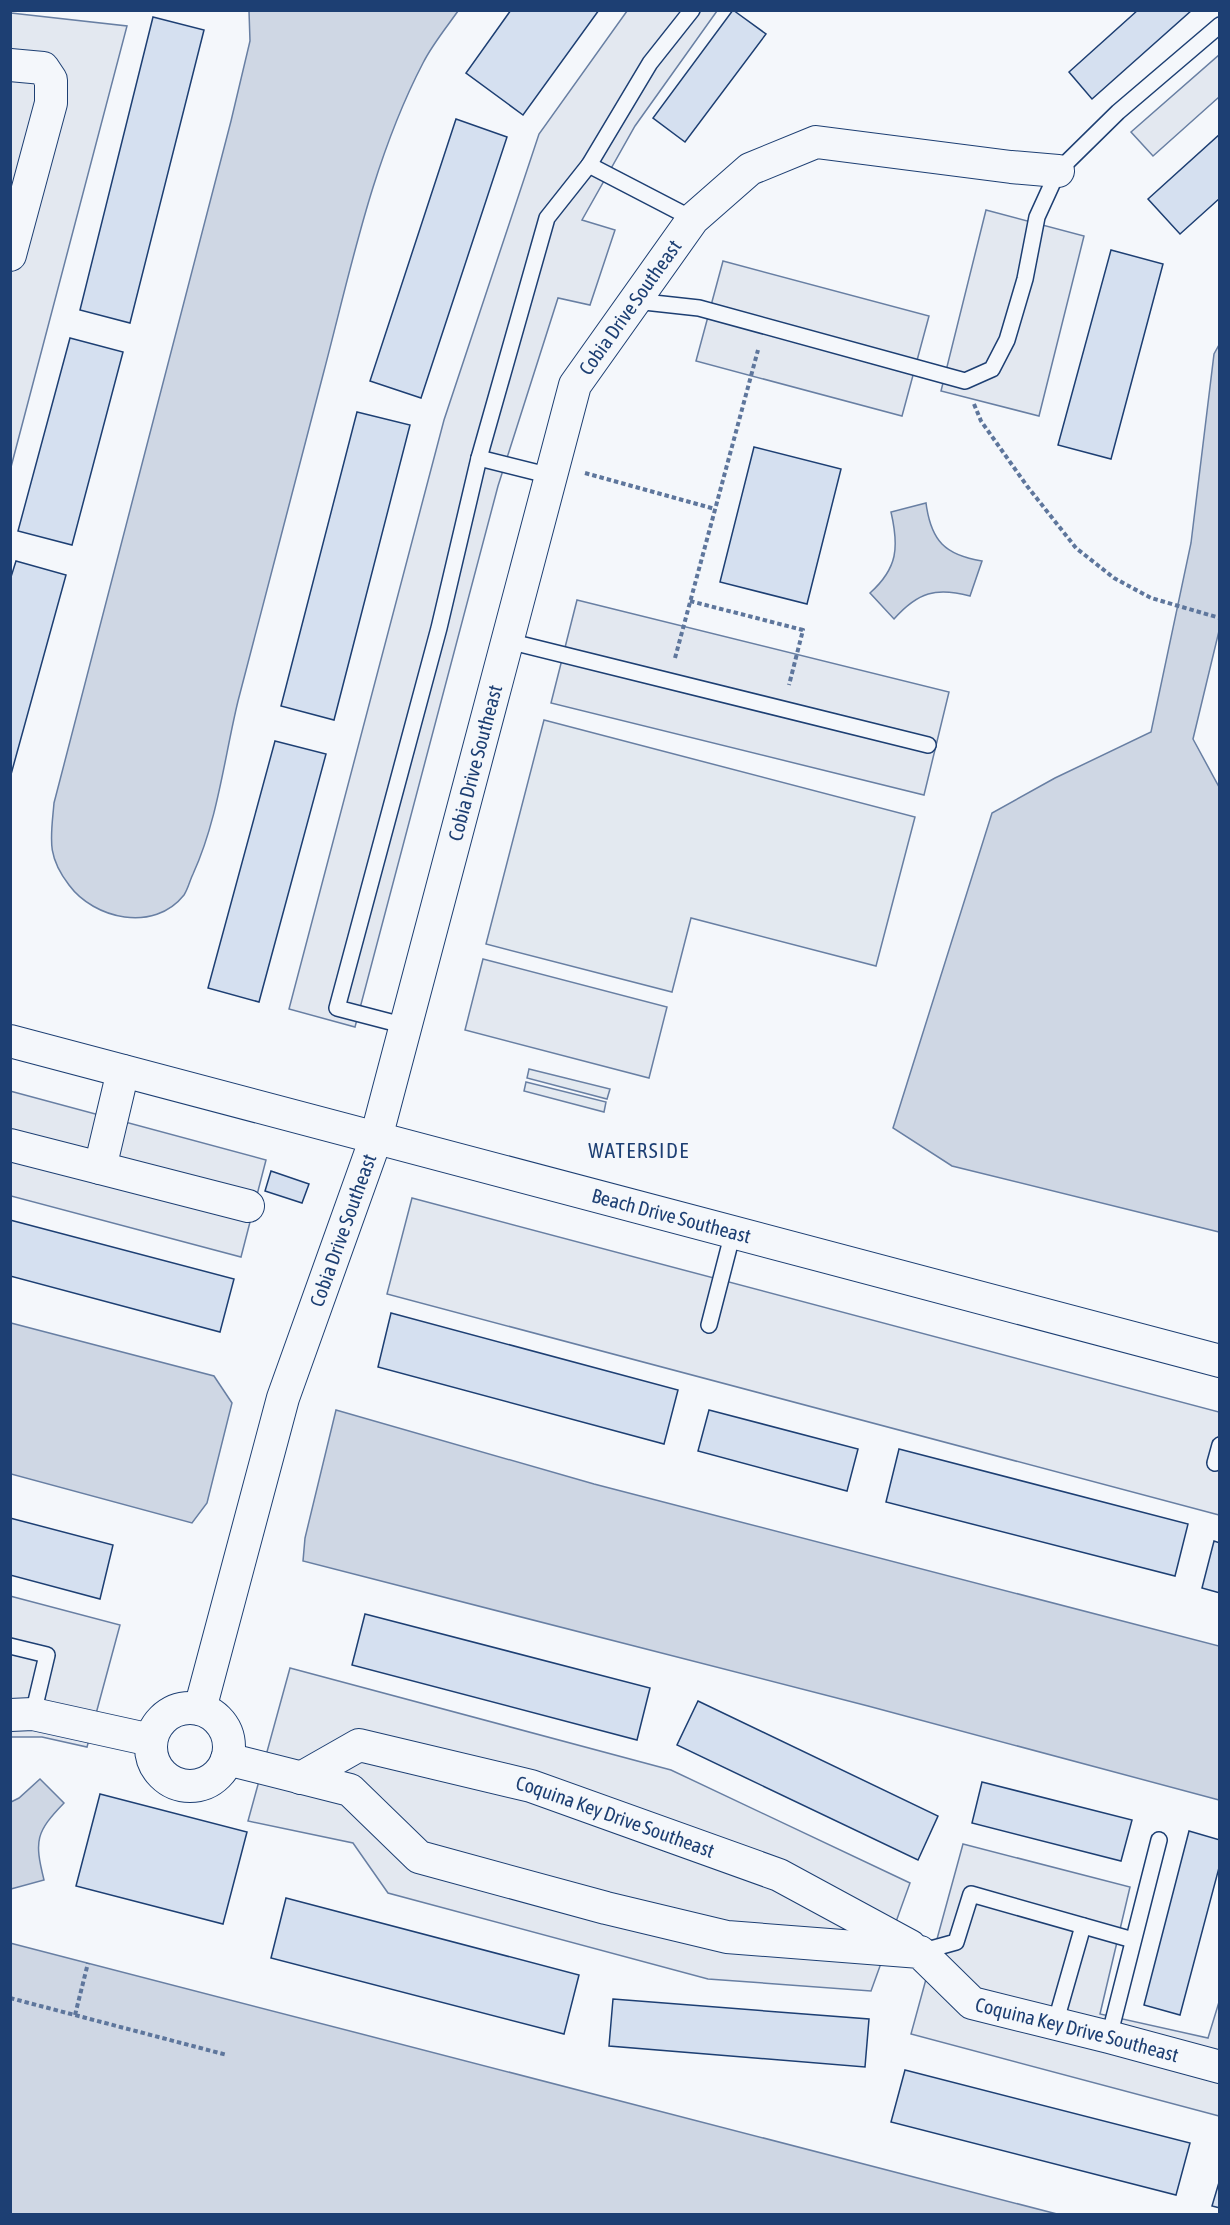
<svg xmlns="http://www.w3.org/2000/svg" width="1230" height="2225" font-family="'Asap Condensed',sans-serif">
<rect width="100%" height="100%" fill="#f4f7fb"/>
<g fill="#e3e9f0" stroke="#687fa3" stroke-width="1.5">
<path d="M544,720L915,817L876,966L691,918L672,992L486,944Z"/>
<path d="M529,1069L610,1089L607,1099L527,1078Z"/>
<path d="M526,1082L606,1102L604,1112L524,1091Z"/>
</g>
<g fill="#e3e8f0" stroke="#687fa3" stroke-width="1.5">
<path d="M627,11H717L635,126L582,220L615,230L590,305L558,298L498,486L355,1027L289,1009L444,420L539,134Z"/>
<path d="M11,13L127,26L11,467Z"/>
<path d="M1219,55V97L1153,156L1131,132Z"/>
<path d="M986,210L1084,236L1039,416L941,391Z"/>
<path d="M723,261L929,316L902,416L696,361Z"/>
<path d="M577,600L949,692L924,795L551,703Z"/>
<path d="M483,959L667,1007L649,1078L465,1030Z"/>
<path d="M10,1091L266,1160L241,1257L11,1196Z"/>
<path d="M412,1198L1219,1412V1515L387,1294Z"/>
<path d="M10,1596L120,1625L87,1747L42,1737H11Z"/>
<path d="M290,1668L671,1770L910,1883L871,1991L708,1979L388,1893L353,1843L248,1821Z"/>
<path d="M963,1844L1130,1887L1100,2014L1208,2038L1219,2002V2116L911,2034Z"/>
</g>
<g fill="#cfd7e4" stroke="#687fa3" stroke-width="1.5">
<path d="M249,11H458C446,28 432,45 423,63C373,159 351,268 324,371C296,481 266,591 238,701C224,759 218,819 193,874C190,880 188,889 184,895C154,933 94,919 69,885C46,855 51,838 54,803L231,121L250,41Z"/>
<path d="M1219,345V631L1193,739L1219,787V1232L952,1166L893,1128L992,813L1055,778L1151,732L1191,543L1214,354Z"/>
<path d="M926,503C931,541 945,555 982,561L970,596C936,587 918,592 894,619L870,593C898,568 899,547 891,512Z"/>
<path d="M11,1323L214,1376L232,1403L207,1503L192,1523L11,1474Z"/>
<path d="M336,1410L594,1484L1219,1646V1800L868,1706L303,1561L305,1538Z"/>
<path d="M40,1779L64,1803C36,1832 34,1840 44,1880L11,1889V1802L19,1798Z"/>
<path d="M10,1943L1057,2214H11Z"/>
</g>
<g fill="#d5e0f0" stroke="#1d3f73" stroke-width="1.5">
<path d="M511,10H599L523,115L466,73Z"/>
<path d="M733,10L766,34L685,142L653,118Z"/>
<path d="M1138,10H1192L1092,99L1069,72Z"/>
<path d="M153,17L204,30L130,323L80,310Z"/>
<path d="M456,119L507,137L421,398L370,381Z"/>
<path d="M1220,134V198L1180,234L1148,199Z"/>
<path d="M1111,250L1163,264L1111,459L1058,445Z"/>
<path d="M70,338L123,352L72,545L18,531Z"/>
<path d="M357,412L410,425L334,720L281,706Z"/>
<path d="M754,447L841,469L807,604L720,582Z"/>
<path d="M16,561L66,575L10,778V580Z"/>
<path d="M275,741L326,754L259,1002L208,988Z"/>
<path d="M271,1171L309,1184L302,1203L265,1191Z"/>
<path d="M10,1220L234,1279L220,1332L10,1276Z"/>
<path d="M391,1313L678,1390L664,1444L378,1367Z"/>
<path d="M709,1410L858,1449L847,1491L698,1451Z"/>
<path d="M899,1449L1188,1524L1175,1576L886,1502Z"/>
<path d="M10,1518L113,1545L100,1599L10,1575Z"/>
<path d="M1214,1541L1220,1543V1593L1202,1588Z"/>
<path d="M365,1614L650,1688L637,1740L352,1665Z"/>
<path d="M698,1701L938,1816L918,1860L677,1745Z"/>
<path d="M982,1782L1132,1820L1121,1861L972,1823Z"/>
<path d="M100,1794L247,1832L223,1924L76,1886Z"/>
<path d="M1189,1831L1220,1840V1864L1180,2015L1144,2005Z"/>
<path d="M286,1898L579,1975L564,2034L271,1958Z"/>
<path d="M613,1999L869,2019L865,2067L609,2046Z"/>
<path d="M905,2070L1190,2143L1176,2195L891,2122Z"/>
<path d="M1220,2179V2208L1212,2206Z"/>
</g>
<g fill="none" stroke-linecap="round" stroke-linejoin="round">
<defs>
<g id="service">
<path d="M589,165L693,219"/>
<path d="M635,301L699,308L965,381L992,369L1007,340L1025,279L1037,217L1058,171L1118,112L1220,25"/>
<path d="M479,458L551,476"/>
<path d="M508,641L928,745"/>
<path d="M406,1026L337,1008L439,628L479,458L547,218L589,165L650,63L692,10"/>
<path d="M709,1325L733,1232"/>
<path d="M1215,1463L1220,1445"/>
<path d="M10,1646L47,1655L33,1714"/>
<path d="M920,1952L956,1942L971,1894L1133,1940"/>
<path d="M1055,2024L1083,1926"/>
<path d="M1109,2037L1159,1840"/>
</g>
<g id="minor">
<path d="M10,65L43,68L51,80V103L10,255"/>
<path id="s1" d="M10,1041L1220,1361"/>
<path d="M10,1145L100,1168L123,1071"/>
<path d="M100,1168L248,1206"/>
<circle cx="190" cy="1747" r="39"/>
<path id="s2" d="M200,1709L283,1398L376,1138L575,385L693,219L750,169L816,142L1011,167L1058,171"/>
<path d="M10,1715L33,1714L151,1740"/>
<path id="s3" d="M227,1759L350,1790L419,1857L606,1908L727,1937L920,1952L972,2003L1109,2037L1220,2067"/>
<path id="s4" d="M301,1778L359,1745L531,1786L779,1875L910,1946"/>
</g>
</defs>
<use href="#service" stroke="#1d3f73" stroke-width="18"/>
<use href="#minor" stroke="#1d3f73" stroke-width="34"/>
<g stroke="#5e769c" stroke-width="4" stroke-dasharray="4.5 3" stroke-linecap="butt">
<path d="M974,404L981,421L1027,486L1076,548L1114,578L1151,598L1220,618"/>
<path d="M585,473L715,509"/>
<path d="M690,601L803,630L789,685"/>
<path d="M675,658L758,350"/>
<path d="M10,1998L227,2055"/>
<path d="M75,2015L88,1963"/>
</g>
<use href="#service" stroke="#f4f7fb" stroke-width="15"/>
<use href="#minor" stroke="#f4f7fb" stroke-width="32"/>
</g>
<g text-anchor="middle" stroke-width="4.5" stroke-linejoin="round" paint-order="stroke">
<g font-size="20" fill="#1d3f73" stroke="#f4f7fb">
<text dy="7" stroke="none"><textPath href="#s2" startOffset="1472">Cobia Drive Southeast</textPath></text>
<text dy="7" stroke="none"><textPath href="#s2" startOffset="986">Cobia Drive Southeast</textPath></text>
<text dy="7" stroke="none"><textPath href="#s1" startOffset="684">Beach Drive Southeast</textPath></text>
<text dy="7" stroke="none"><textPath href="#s2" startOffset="500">Cobia Drive Southeast</textPath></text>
<text dy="7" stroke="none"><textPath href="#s4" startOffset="333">Coquina Key Drive Southeast</textPath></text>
<text dy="7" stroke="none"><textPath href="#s3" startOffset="916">Coquina Key Drive Southeast</textPath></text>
</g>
<g font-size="21" letter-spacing="1.5" fill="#1d3f73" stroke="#f4f7fb">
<text x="639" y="1158">WATERSIDE</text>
</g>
</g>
<rect width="1230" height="2225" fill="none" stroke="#1d3f73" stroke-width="24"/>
</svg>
